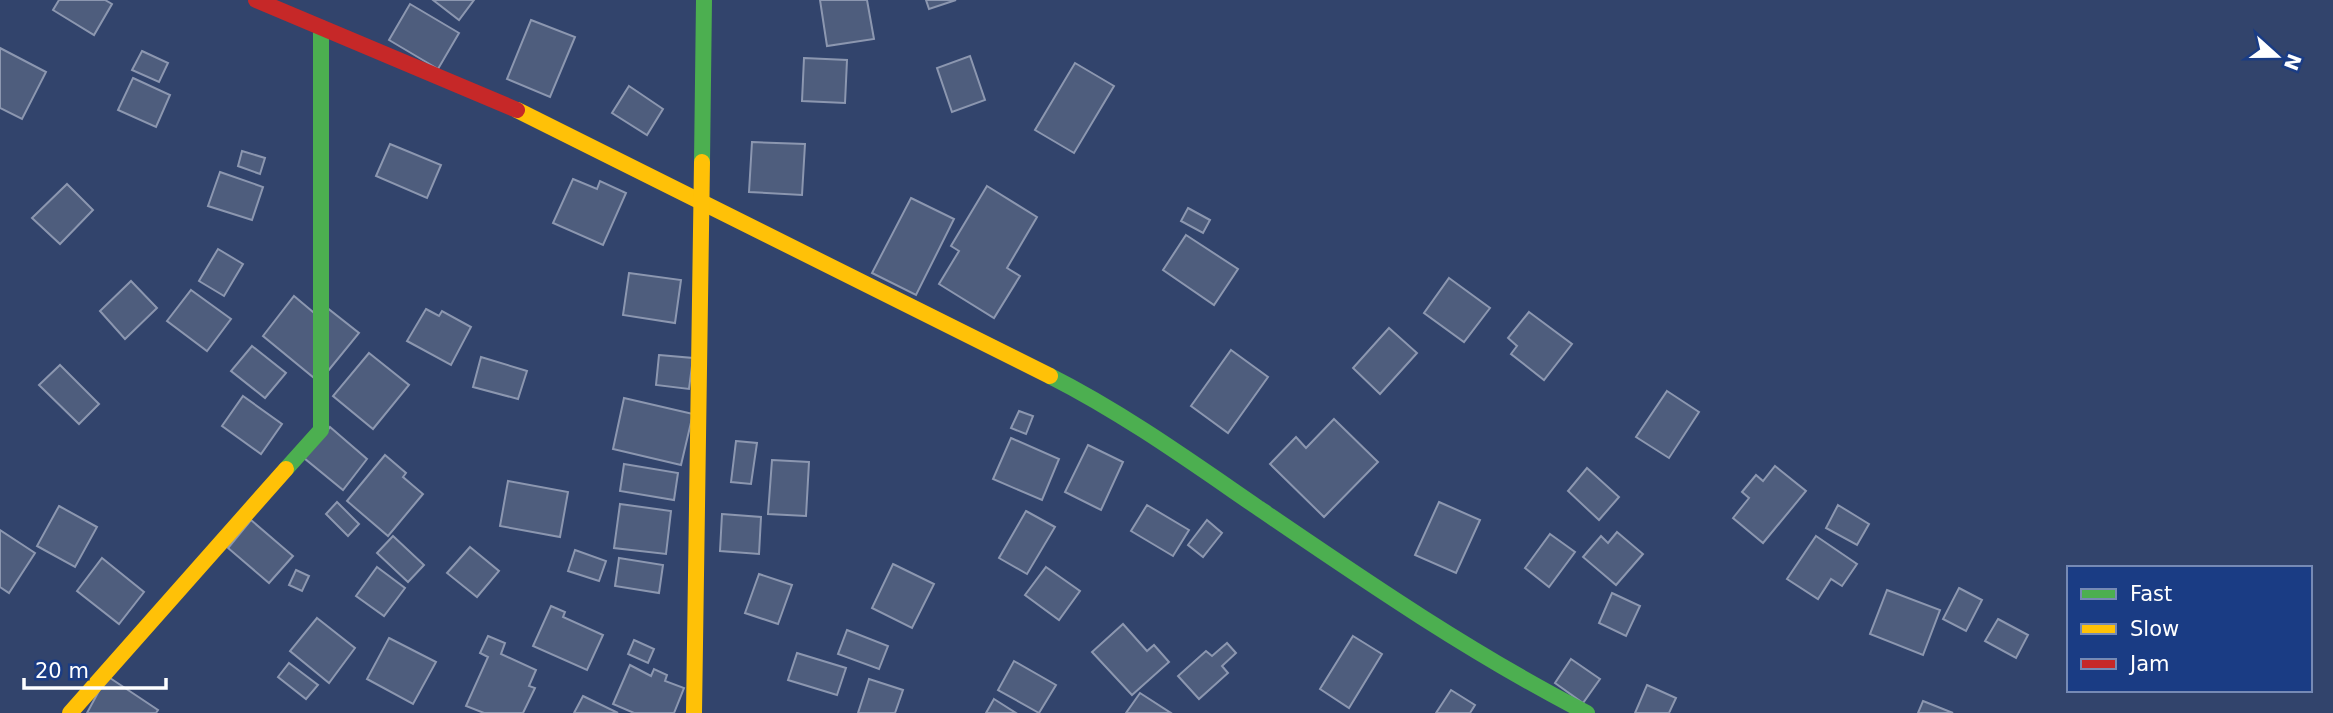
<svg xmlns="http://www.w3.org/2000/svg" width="2333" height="713" font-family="'DejaVu Sans',sans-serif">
<rect width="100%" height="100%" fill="#32446c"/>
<g fill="#4e5d7d" stroke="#8c97b0" stroke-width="2">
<path d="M59,0H105L112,4L94,35L53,10Z"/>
<path d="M433,0H474L459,20Z"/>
<path d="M820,0H867L874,39L827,46Z"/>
<path d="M926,0H956L929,9Z"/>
<path d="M410,4L459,33L438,69L389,40Z"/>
<path d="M531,20L575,37L550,97L507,79Z"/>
<path d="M0,48L46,72L22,119L0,108Z"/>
<path d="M142,51L168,63L159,82L132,70Z"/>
<path d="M970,56L985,100L952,112L937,68Z"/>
<path d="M804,58L847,60L845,103L802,101Z"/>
<path d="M1075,63L1114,86L1074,153L1035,130Z"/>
<path d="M133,78L170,95L156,127L118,110Z"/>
<path d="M629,86L663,109L647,135L612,113Z"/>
<path d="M752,142L805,144L802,195L749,192Z"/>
<path d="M390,144L441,165L427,198L376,176Z"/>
<path d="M242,151L265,158L260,174L238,166Z"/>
<path d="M220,172L263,187L252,220L208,206Z"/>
<path d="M573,179L597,189L600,181L626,193L603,245L553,223Z"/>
<path d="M67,184L93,210L60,244L32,218Z"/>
<path d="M987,186L1037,217L1007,268L1020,276L994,318L939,284L959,251L951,246Z"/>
<path d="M911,198L954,219L916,295L872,273Z"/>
<path d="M1188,208L1210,220L1203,233L1181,221Z"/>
<path d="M1186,235L1238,269L1214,305L1163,270Z"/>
<path d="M218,249L243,264L224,296L199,281Z"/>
<path d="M629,273L681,280L675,323L623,315Z"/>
<path d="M1449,278L1490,308L1464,342L1424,313Z"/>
<path d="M131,281L157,308L125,339L100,311Z"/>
<path d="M191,290L231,319L207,351L167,321Z"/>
<path d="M294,296L319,317L326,307L359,333L319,382L263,336Z"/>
<path d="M426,309L439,316L442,311L471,327L451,365L407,341Z"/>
<path d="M1529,312L1572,344L1544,380L1511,354L1517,346L1508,338Z"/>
<path d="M1389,328L1417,353L1380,394L1353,368Z"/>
<path d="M252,346L286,373L265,398L231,371Z"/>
<path d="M1231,350L1268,377L1228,433L1191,406Z"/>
<path d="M369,353L409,385L373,429L333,396Z"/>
<path d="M659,355L693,358L689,389L656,385Z"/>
<path d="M481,357L527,371L518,399L473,387Z"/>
<path d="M60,365L99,404L79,424L39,385Z"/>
<path d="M1667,391L1699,412L1669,458L1636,437Z"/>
<path d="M243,396L282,424L261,454L222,426Z"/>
<path d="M624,398L693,414L681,465L613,449Z"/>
<path d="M1019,411L1033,416L1026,434L1011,428Z"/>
<path d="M1334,419L1378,462L1324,517L1270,464L1296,437L1306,448Z"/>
<path d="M330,427L367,459L343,490L304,458Z"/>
<path d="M1011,438L1059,459L1042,500L993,479Z"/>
<path d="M736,441L757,443L751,484L731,482Z"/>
<path d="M1088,445L1123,462L1101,510L1065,492Z"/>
<path d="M385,455L406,473L403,477L423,494L388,536L347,501Z"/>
<path d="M772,460L809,462L806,516L768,514Z"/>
<path d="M624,464L678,473L674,500L620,491Z"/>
<path d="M1775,466L1806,491L1763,543L1733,518L1749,498L1742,492L1756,475L1763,481Z"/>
<path d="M1587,468L1619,497L1599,520L1568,491Z"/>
<path d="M508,481L568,492L560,537L500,526Z"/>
<path d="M337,502L359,524L348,536L326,514Z"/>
<path d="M1439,502L1480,520L1456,573L1415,555Z"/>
<path d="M620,504L671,511L666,554L614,548Z"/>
<path d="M1147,505L1189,530L1173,556L1131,531Z"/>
<path d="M1838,505L1869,524L1857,545L1826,528Z"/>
<path d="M59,506L97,527L75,567L37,546Z"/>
<path d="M1026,511L1055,527L1027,574L999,558Z"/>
<path d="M722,514L761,517L759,554L720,551Z"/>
<path d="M251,520L293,556L269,583L228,548Z"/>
<path d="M1207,520L1222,533L1203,557L1188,545Z"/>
<path d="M0,530L35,553L9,593L0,587Z"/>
<path d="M1617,532L1643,554L1616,585L1583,557L1601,536L1608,543Z"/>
<path d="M1550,534L1575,552L1549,587L1525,568Z"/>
<path d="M393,536L424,565L408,582L377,553Z"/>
<path d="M1816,536L1857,564L1842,586L1831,579L1818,599L1787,579Z"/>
<path d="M470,547L499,571L477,597L447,573Z"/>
<path d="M575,550L606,561L599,581L568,571Z"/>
<path d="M102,558L144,592L119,624L77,591Z"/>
<path d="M619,558L663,565L659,593L615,586Z"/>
<path d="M893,564L934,584L912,628L872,608Z"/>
<path d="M377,567L405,588L384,616L356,596Z"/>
<path d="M1046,567L1080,591L1059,620L1025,595Z"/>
<path d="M296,570L309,576L302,591L289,585Z"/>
<path d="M759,574L792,585L778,624L745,613Z"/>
<path d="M1959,588L1982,600L1966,631L1943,619Z"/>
<path d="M1887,590L1940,610L1923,655L1870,634Z"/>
<path d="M1612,593L1640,606L1626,636L1599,623Z"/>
<path d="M551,606L565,612L563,617L603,635L587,670L533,646Z"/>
<path d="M317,618L355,648L329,683L290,651Z"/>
<path d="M1998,619L2028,635L2016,658L1985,641Z"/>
<path d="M1123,624L1147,651L1154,645L1169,662L1132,695L1092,652Z"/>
<path d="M847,630L888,646L879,669L838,654Z"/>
<path d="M488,636L505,643L501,654L536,670L529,686L535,688L523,713H484L466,706L488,657L480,653Z"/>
<path d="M1353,636L1382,654L1349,708L1320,689Z"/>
<path d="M389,638L436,662L413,704L367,679Z"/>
<path d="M634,640L654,649L648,663L628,654Z"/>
<path d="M1227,643L1236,653L1222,666L1228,673L1199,699L1178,676L1206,651L1212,656Z"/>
<path d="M797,653L846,668L837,695L788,680Z"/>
<path d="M1571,659L1600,679L1583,703L1555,683Z"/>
<path d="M1014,661L1056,685L1039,713L998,690Z"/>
<path d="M289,663L318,685L306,699L278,677Z"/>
<path d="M630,665L651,676L654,669L667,675L665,681L684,688L674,713H634L613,704Z"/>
<path d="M107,676L158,710L156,713H87Z"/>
<path d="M869,679L903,690L895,713H858Z"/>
<path d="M1647,685L1676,698L1669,713H1635Z"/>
<path d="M1451,690L1475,705L1470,713H1436Z"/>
<path d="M1140,693L1171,713H1126Z"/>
<path d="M583,696L618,713H574Z"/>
<path d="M994,699L1016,713H986Z"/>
<path d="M1923,701L1953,713H1918Z"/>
</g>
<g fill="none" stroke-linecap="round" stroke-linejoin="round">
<g stroke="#4caf50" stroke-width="16">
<path d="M702,162L704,0"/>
<path d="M1050,376C1123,413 1190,461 1257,507C1364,580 1472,654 1587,713"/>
<path d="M286,469L321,430V28"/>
</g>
<g stroke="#ffc107" stroke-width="16">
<path d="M517,110L1050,376"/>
<path d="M70,713L286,469"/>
<path d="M694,713L702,162"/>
</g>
<path stroke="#c62828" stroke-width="16" d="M256,0L517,110"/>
</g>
<rect x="2067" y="566" width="245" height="126" fill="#1a3c84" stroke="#768ab5" stroke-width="2"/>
<rect x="2081" y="589" width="35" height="10" fill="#4caf50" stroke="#768ab5" stroke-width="2"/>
<text x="2130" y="601" font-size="21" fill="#ffffff">Fast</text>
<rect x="2081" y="624" width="35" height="10" fill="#ffc107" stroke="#768ab5" stroke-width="2"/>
<text x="2130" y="636" font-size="21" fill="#ffffff">Slow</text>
<rect x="2081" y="659" width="35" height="10" fill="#c62828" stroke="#768ab5" stroke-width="2"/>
<text x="2130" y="671" font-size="21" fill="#ffffff">Jam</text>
<g transform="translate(2277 56) rotate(111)" stroke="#1a3c84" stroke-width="5" paint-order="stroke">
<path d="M0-5L12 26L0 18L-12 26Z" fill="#ffffff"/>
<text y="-10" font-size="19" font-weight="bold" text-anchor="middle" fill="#ffffff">N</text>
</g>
<path d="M24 678v10h142v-10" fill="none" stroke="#ffffff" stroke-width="3.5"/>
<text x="35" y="678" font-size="21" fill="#ffffff" stroke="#1a3c84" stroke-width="5" paint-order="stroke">20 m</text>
</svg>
